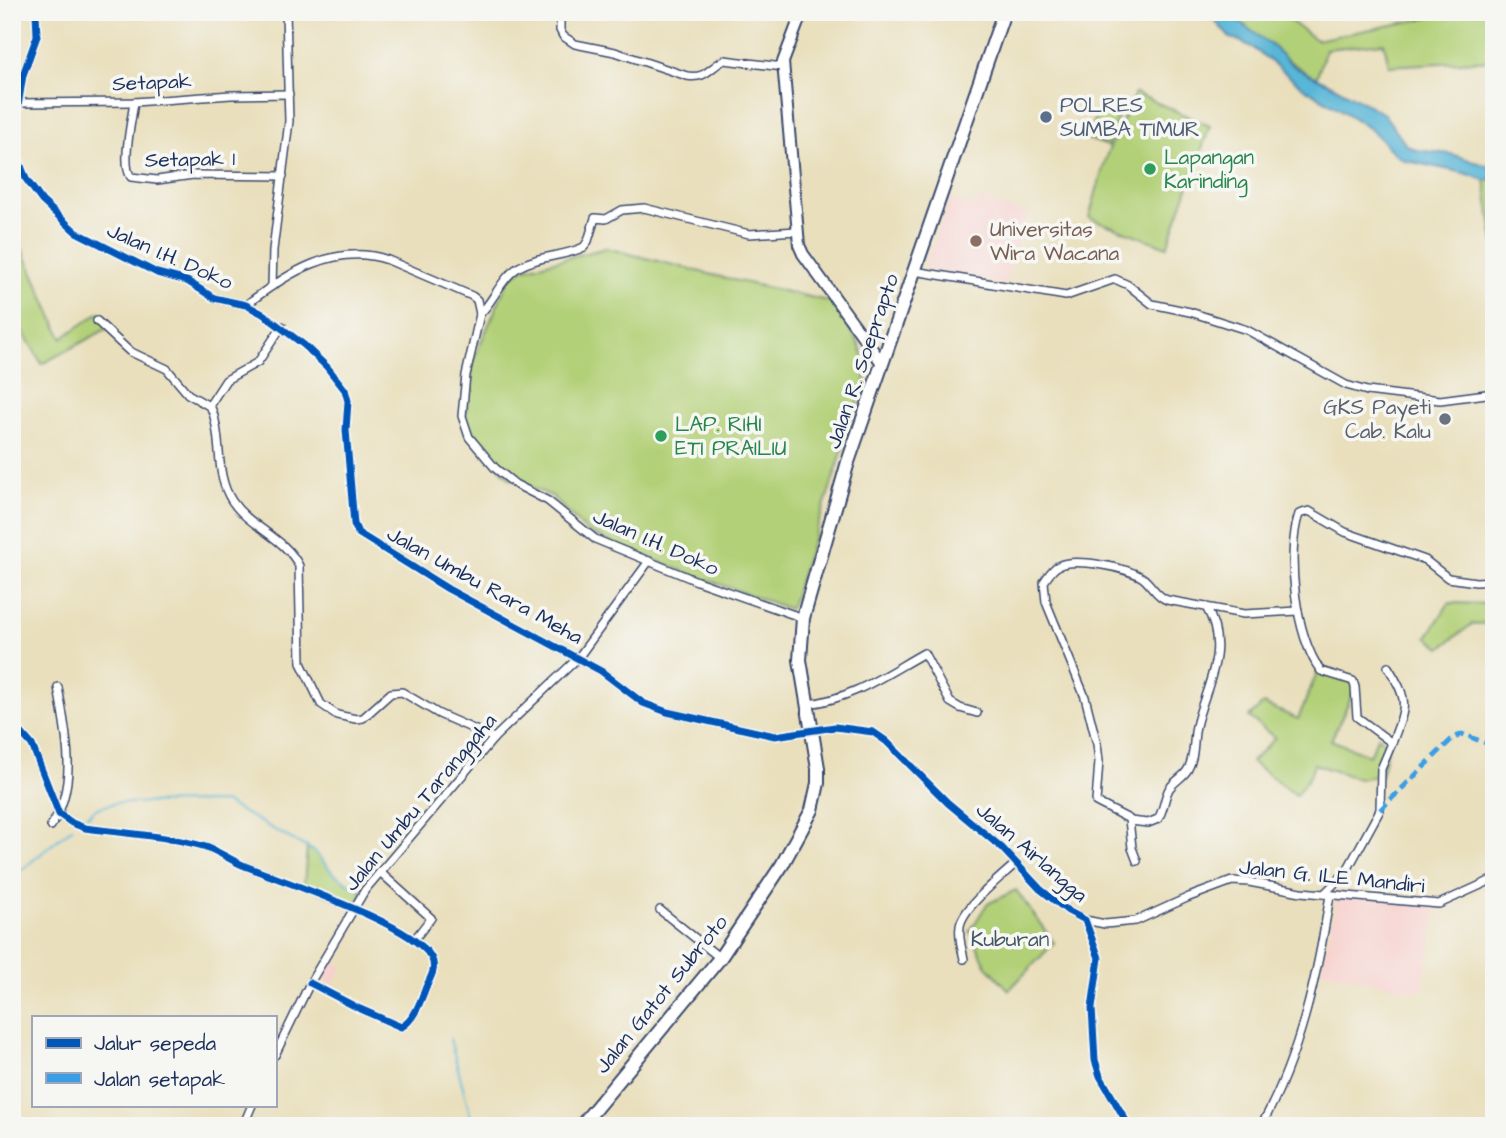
<svg xmlns="http://www.w3.org/2000/svg" width="1506" height="1138" font-family="'Architects Daughter',sans-serif">
<rect width="100%" height="100%" fill="#f6f6f2"/>
<filter id="ink" filterUnits="userSpaceOnUse"><feTurbulence type="fractalNoise" baseFrequency=".0143" numOctaves="2"/><feDisplacementMap in="SourceGraphic" scale="14" xChannelSelector="R" yChannelSelector="G"/><feConvolveMatrix kernelMatrix="1 2 1 2 8 2 1 2 1" color-interpolation-filters="sRGB"/></filter>
<filter id="wash" filterUnits="userSpaceOnUse"><feTurbulence type="fractalNoise" baseFrequency=".00686" numOctaves="4" result="noise"/><feDisplacementMap in="SourceGraphic" scale="28" xChannelSelector="R" yChannelSelector="G"/><feGaussianBlur stdDeviation="1.57" result="paint"/><feColorMatrix in="noise" values="0 0 0 0 0 0 0 0 0 0 0 0 0 0 0 0 0 1.4 0 .05"/><feComposite in="paint" operator="in"/></filter>
<g filter="url(#wash)">
<rect width="100%" height="100%" fill="#e9dfbc"/>
<g fill="#f7d0cd">
<path d="M978,198L1027,214L1005,285L924,268L949,199L975,207Z"/>
<path d="M1331,891L1367,893L1438,902L1422,992L1321,971L1336,905Z"/>
<path d="M333,960L343,967L333,985L322,978Z"/>
</g>
<g fill="#b2d077" stroke="#66806a" stroke-width="2">
<path d="M1228,12H1278L1316,40L1458,12H1494V60L1389,66L1384,43L1326,49L1316,79L1282,56Z"/>
<path d="M1135,93L1210,126L1167,247L1089,218L1107,154Z"/>
<path d="M1098,109L1118,116L1108,146L1087,139Z"/>
<path d="M1485,180L1494,181V243Z"/>
<path d="M12,226L62,338L100,312L112,326L42,364L12,313Z"/>
<path d="M606,248L729,279L832,302C847,326 872,353 865,383L790,609L702,578L617,545L586,531L552,496L509,478L487,453L466,422V410L474,358L509,279L523,269Z"/>
<path d="M1449,603L1494,604V623L1472,624L1441,648L1427,637Z"/>
<path d="M1319,668L1352,679L1356,687L1331,740L1369,755L1378,736L1388,745L1381,775L1359,779L1314,764L1310,776L1296,795L1251,762L1275,738L1249,717L1263,704L1298,719Z"/>
<path d="M307,847L315,852L333,873L363,892L354,908L304,884Z"/>
<path d="M1016,890L1054,943L1009,990L986,965L970,931L987,904Z"/>
</g>
<path fill="#59b6d7" stroke="#3a729a" stroke-width="2" d="M1198,12H1225L1271,45L1296,68L1332,85L1384,114L1406,145L1416,150L1451,154L1494,168V179L1485,180L1464,173L1403,160C1390,152 1383,139 1371,130C1351,115 1328,102 1306,89C1283,74 1255,43 1230,38L1214,19Z"/>
<g fill="none" stroke-linecap="round" stroke-linejoin="round">
<g stroke="#59b6d7" stroke-width="2">
<path d="M80,822L97,808L116,803L224,802L315,852L333,873L360,890"/>
<path d="M12,878L73,827"/>
<path d="M450,1039L472,1121L476,1126"/>
</g>
</g>
</g>
<g filter="url(#ink)">
<g fill="none" stroke-linecap="round" stroke-linejoin="round">
<defs>
<g id="street">
<path d="M36,12L37,36L23,75L14,131L18,158L26,179L42,201L76,232L157,273L187,281L214,298L246,305L263,314L304,345L327,367L345,390L348,401L346,430L354,524L358,533L448,589L601,671L643,703L667,712L775,736L835,727L873,732L886,741L948,803L1002,848L1040,889L1068,911L1085,920L1099,958L1092,1008L1095,1060L1100,1076L1129,1126"/>
<path d="M560,12V30L563,36L575,44L615,52L687,76C706,79 708,69 724,60L783,67"/>
<path d="M134,102C132,119 121,165 131,177L157,180L193,175L283,176"/>
<path d="M18,103L134,102L231,95L289,94"/>
<path d="M914,271L1066,296L1115,279L1128,285L1152,304L1190,312L1247,330L1346,385L1367,391L1440,400L1494,393"/>
<path d="M272,286L273,250L289,121L286,12"/>
<path d="M246,305C286,274 335,242 388,260L472,296L477,300L480,314L466,375L462,416L469,437L495,468L515,484L548,501L595,539L697,581L803,618"/>
<path d="M480,314C494,300 502,277 519,267C539,255 564,257 584,247L588,241L595,218L606,219L622,210L644,208L749,234L797,231"/>
<path d="M97,321L129,351L167,369L188,394L209,406L212,410C223,439 214,474 232,501C249,527 285,537 299,566L301,663L321,704L337,715L356,719L363,718L391,693L402,692L439,714L494,738"/>
<path d="M209,406L226,380L258,362L282,326"/>
<path d="M1388,667C1410,702 1406,706 1392,743"/>
<path d="M808,704C852,699 886,674 924,653L950,702L960,708L977,713"/>
<path d="M12,722L32,745L59,814L72,823L85,828C123,833 169,836 206,847C220,852 232,861 245,866C284,882 413,924 431,957C437,968 431,977 426,987C421,1000 414,1021 401,1027L360,1009L310,983"/>
<path d="M1130,821L1148,823L1158,819C1164,810 1164,798 1169,789C1174,781 1184,777 1188,769C1195,757 1193,740 1196,726C1206,684 1231,650 1206,607"/>
<path d="M51,826C79,784 66,734 58,687"/>
<path d="M1137,861L1132,848L1129,819L1096,802L1099,761L1097,744L1085,697L1046,602L1044,582C1048,576 1052,569 1058,566C1074,557 1129,568 1143,578C1152,585 1156,596 1167,600L1244,614L1298,611"/>
<path d="M380,872L431,918L414,940"/>
<path d="M1324,894L1346,872L1380,810L1381,769L1392,743L1357,717L1355,687L1353,681L1321,671C1295,638 1286,552 1299,514L1309,511L1345,532L1425,560L1448,578L1476,582L1494,581"/>
<path d="M660,910L720,958"/>
<path d="M1085,920L1105,924L1136,921L1189,897L1232,881L1249,882L1301,892L1439,904L1494,879"/>
<path d="M964,959C962,949 958,937 960,926C963,907 1000,878 1015,864"/>
<path d="M275,1055L310,983L365,890L494,738L578,658L649,561"/>
<path d="M243,1126L252,1105"/>
<path d="M1261,1126C1300,1056 1318,973 1330,895"/>
</g>
<path id="secondary" d="M802,12L783,62L799,245L803,254L882,363"/>
<path id="highway" d="M581,1126L720,958L782,865L812,810L818,783V768L800,660L803,618L848,462L1004,12"/>
</defs>
<use href="#street" stroke="#3a496c" stroke-width="10"/>
<use href="#secondary" stroke="#3a496c" stroke-width="14"/>
<use href="#highway" stroke="#3a496c" stroke-width="16"/>
<use href="#street" stroke="#fff" stroke-width="7"/>
<use href="#secondary" stroke="#fff" stroke-width="10"/>
<use href="#highway" stroke="#fff" stroke-width="12"/>
<path stroke="#3b9de6" stroke-width="5" stroke-dasharray="10 5" stroke-linecap="butt" d="M1380,810L1451,740L1462,734L1494,746"/>
<defs>
<g id="cycleway">
<path d="M36,12L37,36L23,75L14,131L18,158L26,179L42,201L76,232L157,273L187,281L214,298L246,305L263,314L304,345L327,367L345,390L348,401L346,430L354,524L358,533L448,589L601,671L643,703L667,712L775,736L835,727L873,732L886,741L948,803L1002,848L1040,889L1068,911L1085,920L1099,958L1092,1008L1095,1060L1100,1076L1129,1126"/>
<path d="M12,722L32,745L59,814L72,823L85,828C123,833 169,836 206,847C220,852 232,861 245,866C284,882 413,924 431,957C437,968 431,977 426,987C421,1000 414,1021 401,1027L360,1009L310,983"/>
</g>
</defs>
<use href="#cycleway" stroke="#f6f6f2" stroke-width="11"/>
<use href="#cycleway" stroke="#0057b8" stroke-width="7"/>
</g>
</g>
<circle fill="#5c6f8a" stroke="#f6f6f2" stroke-width="2.5" cx="1046" cy="117" r="7"/>
<g fill="#2e9e5b" stroke="#f6f6f2" stroke-width="2.5">
<circle cx="1150" cy="169" r="7"/>
<circle cx="661" cy="436" r="7"/>
</g>
<circle fill="#8d6e63" stroke="#f6f6f2" stroke-width="2.5" cx="976" cy="241" r="7"/>
<circle fill="#6b7280" stroke="#f6f6f2" stroke-width="2.5" cx="1445" cy="419" r="7"/>
<g text-anchor="middle" stroke-width="7" stroke-linejoin="round" paint-order="stroke">
<g font-size="21" fill="#1b2f5e" stroke="#f6f6f2">
<text transform="translate(152 82) rotate(-2)" y="7">Setapak</text>
<text transform="translate(190 159) rotate(-1)" y="7">Setapak 1</text>
<text transform="translate(170 256) rotate(24)" y="7">Jalan I.H. Doko</text>
<text transform="translate(862 361) rotate(-71)" y="7">Jalan R. Soeprapto</text>
<text transform="translate(656 542) rotate(24)" y="7">Jalan I.H. Doko</text>
<text transform="translate(485 585) rotate(29)" y="7">Jalan Umbu Rara Meha</text>
<text transform="translate(420 802) rotate(-50)" y="7">Jalan Umbu Taranggaha</text>
<text transform="translate(1032 852) rotate(41)" y="7">Jalan Airlangga</text>
<text transform="translate(1332 876) rotate(6)" y="7">Jalan G. ILE Mandiri</text>
<text transform="translate(661 994) rotate(-51)" y="7">Jalan Gatot Subroto</text>
</g>
<g font-size="21" fill="#4e5e75" stroke="#f6f6f2" text-anchor="start">
<text x="1060" y="112">POLRES<tspan x="1060" dy="24">SUMBA TIMUR</tspan></text>
</g>
<g font-size="21" fill="#27864d" stroke="#f6f6f2" text-anchor="start">
<text x="1164" y="164">Lapangan<tspan x="1164" dy="24">Karinding</tspan></text>
<text x="675" y="431">LAP. RIHI<tspan x="675" dy="24">ETI PRAILIU</tspan></text>
</g>
<g font-size="21" fill="#785e54" stroke="#f6f6f2" text-anchor="start">
<text x="990" y="236">Universitas<tspan x="990" dy="24">Wira Wacana</tspan></text>
</g>
<g font-size="21" fill="#5b616d" stroke="#f6f6f2" text-anchor="end">
<text x="1431" y="414">GKS Payeti<tspan x="1431" dy="24">Cab. Kalu</tspan></text>
</g>
<g font-size="21" fill="#415764" stroke="#f6f6f2">
<text x="1010" y="946">Kuburan</text>
</g>
</g>
<rect width="1506" height="1138" fill="none" stroke="#f6f6f2" stroke-width="42"/>
<rect x="32" y="1016" width="245" height="91" fill="#f6f6f2" stroke="#9ea6b7" stroke-width="2"/>
<rect x="46" y="1038" width="35" height="10" fill="#0057b8" stroke="#9ea6b7" stroke-width="2"/>
<text x="94" y="1050" font-size="21" fill="#1b2f5e">Jalur sepeda</text>
<rect x="46" y="1073" width="35" height="10" fill="#3b9de6" stroke="#9ea6b7" stroke-width="2"/>
<text x="94" y="1086" font-size="21" fill="#1b2f5e">Jalan setapak</text>
</svg>
